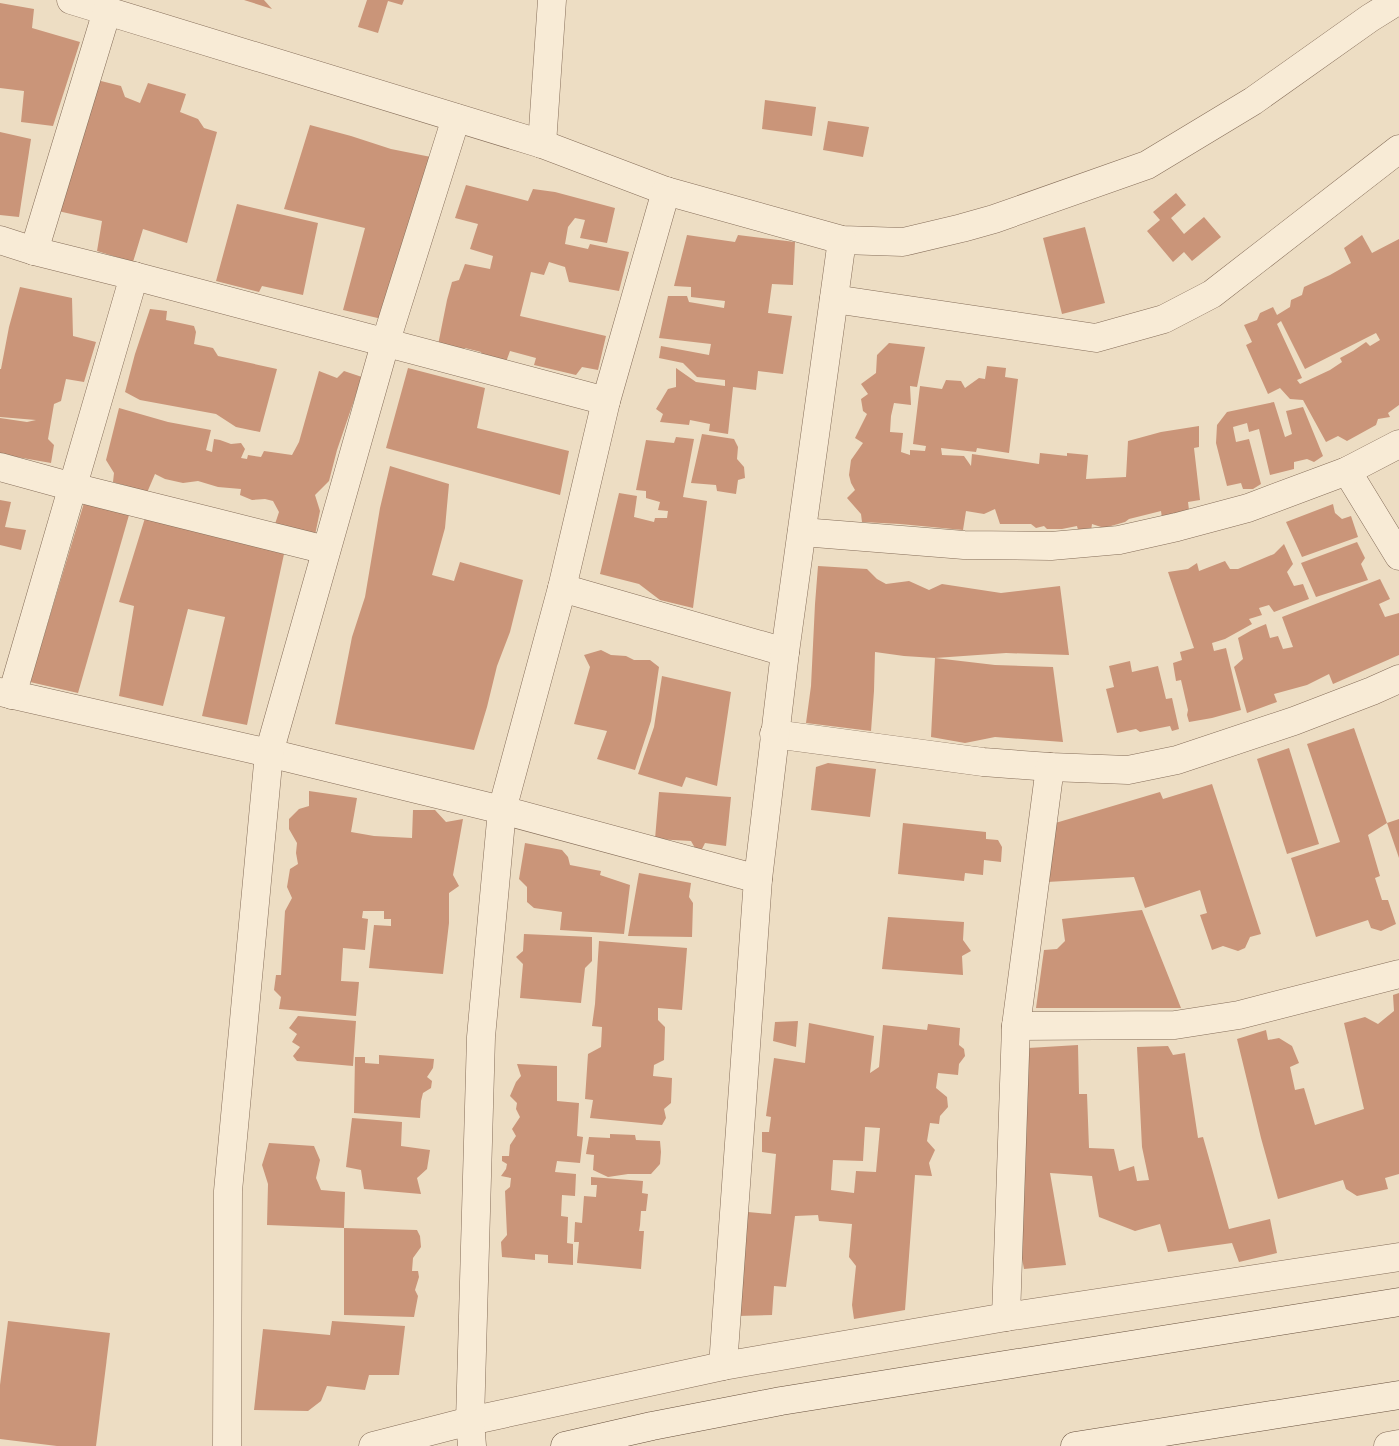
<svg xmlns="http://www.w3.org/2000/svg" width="1399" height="1446" font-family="'Times New Roman',serif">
<rect width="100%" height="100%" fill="#edddc3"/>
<g fill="#ca9579" fill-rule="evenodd">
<path d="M244,0H264L272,9Z"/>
<path d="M367,0H404L402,5L388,1L378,33L358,27Z"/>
<path d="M0,3L34,9L32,28L80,42L53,126L21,122L24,91L0,88Z"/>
<path d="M97,80L121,86L125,97L140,103L148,83L186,94L180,112L198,119L204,128L217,132L187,243L143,229L133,262L97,251L102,221L58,211Z"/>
<path d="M765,100L816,107L812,136L762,129Z"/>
<path d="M828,121L869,127L863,157L823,150Z"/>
<path d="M310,125L351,136L391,149L431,157L404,237L382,319L343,310L365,228L284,209Z"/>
<path d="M0,132L31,139L19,217L0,215Z"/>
<path d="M466,185L528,201L533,189L555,192L615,208L607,243L580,238L585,220L575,218L568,227L565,244L588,249L590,244L629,252L619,291L569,282L565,267L549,262L544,275L531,272L520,316L606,336L598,370L582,367L576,375L534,365L536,358L510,351L506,362L483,359L481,352L465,348L461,351L438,345L447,300L452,282L459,280L465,264L490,269L493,256L470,249L478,224L455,218Z"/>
<path d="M1176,193L1186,205L1171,218L1184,234L1204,217L1221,237L1192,261L1184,252L1173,262L1147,231L1160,220L1153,212Z"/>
<path d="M237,204L318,223L303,295L262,286L259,292L216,281Z"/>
<path d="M1085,227L1105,303L1062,314L1043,238Z"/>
<path d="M687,235L735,242L738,235L795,242L793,285L772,284L768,313L792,316L783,374L758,371L756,390L733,387L728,434L709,431L710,424L690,420L689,425L660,422L663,414L656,409L668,389L676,387V368L696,382L725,386V380L697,377L683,363L659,358L661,346L709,355L711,344L659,338L668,296H687L689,302L724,308L725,301L691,297V287L674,286Z"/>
<path d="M1362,235L1372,253L1399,239V405L1388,413L1390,417L1378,419L1376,425L1347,441L1338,436L1326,442L1303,400L1290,399L1280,388L1268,394L1246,345L1252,342L1244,325L1257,320L1260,313L1273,307L1277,315L1290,307L1291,300L1302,295L1304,287L1330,275L1351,263L1344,248ZM1281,321L1305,369L1376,333L1380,340L1370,346L1366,342L1353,351L1340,358L1342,362L1330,370L1300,384L1297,380L1302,378L1277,324Z"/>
<path d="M20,287L72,298L73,336L96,342L84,382L66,379L61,401L54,404L48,439L54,445L51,463L0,454V418L27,422L36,420L0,417V369H1L9,327Z"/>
<path d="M150,309L167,311L166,320L194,326L196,332L194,344L213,348L218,356L277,369L260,432L236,427L216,414L140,400L125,392L135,354Z"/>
<path d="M889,343L925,347L917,387L910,386L911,405L894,403L891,416L890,432L903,433L901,452L910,455V450L925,451L926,446L913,444L920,386L942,389L946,380L961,381L965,388L979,378L985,379L987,366L1006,368L1005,377L1018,379L1009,453L977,448L976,452L941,448L942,455L964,456L971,466L972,454L1039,464L1040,453L1067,456V453L1088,455L1086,479L1126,477L1128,441L1161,432L1199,426V447L1194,448L1200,500L1188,502L1189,510L1162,518L1161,511L1129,519L1125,522L1104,528L1092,524L1091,531L1078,530L1077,526L1062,529H1047L1044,526L1036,528L1031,524H1000L995,509L984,514L966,511L963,530L900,524L862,522L861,514L847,498L855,490L851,483L849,475L851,460L863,443L855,438L867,414L863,411L861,399L868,394L861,384L876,373L877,355Z"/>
<path d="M408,368L485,388L477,428L569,451L560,495L386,448Z"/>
<path d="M319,371L337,378L344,371L362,377L337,450L329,481L315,495L320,511L315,535L274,527L279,512L273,501L265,499L252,500L240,495L241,489L218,487L198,481L183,483L165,479L155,474L146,495L127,486L113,482L114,473L106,460L119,408L168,422L211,430L206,450L212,452L214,439L220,440L231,444L241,443L245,449L241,458L247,459L248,455L261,457L264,451L292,455L299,442Z"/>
<path d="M1274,402L1285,437L1292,434L1286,411L1303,407L1323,456L1314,462L1307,459L1294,462V469L1270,475L1259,429L1249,432L1247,423L1233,427L1236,442L1249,439L1261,484L1253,489H1243L1241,483L1227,486L1216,443L1217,425L1227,412Z"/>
<path d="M702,434L734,439L738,447L737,459L744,467L745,478L738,480L736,494L717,491L716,485L691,483Z"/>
<path d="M676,437L694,439L683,497L707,501L693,608L660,600L639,584L600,574L619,493L637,496L634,517L654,522L655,518H667L668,511L658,510L660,502L646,498V491L636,490L646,440L674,443Z"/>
<path d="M390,466L449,484L445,528L432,575L454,581L460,562L523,580L510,632L497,666L487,707L474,750L335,724L352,637L365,597L380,508Z"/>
<path d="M0,500L11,502L5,527L26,530L21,550L0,545Z"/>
<path d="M84,503L129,515L78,693L30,682Z"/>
<path d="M1333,504L1335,513L1342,519L1351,516L1358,537L1302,557L1286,522Z"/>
<path d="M145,518L284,554L247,725L202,716L225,617L188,609L163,706L119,696L134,606L119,602Z"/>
<path d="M1357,542L1365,558L1361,564L1368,580L1316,597L1301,563Z"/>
<path d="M1284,544L1293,564L1287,572L1294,586L1303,584L1309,599L1274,612L1269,605L1259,608L1262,615L1249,619L1252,624L1225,639L1212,643L1214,651L1226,648L1241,710L1212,718L1189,722L1187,715L1188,710L1181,680L1176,681L1173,663L1182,660L1180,652L1194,648L1168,572L1188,569L1197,563L1199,571L1225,561L1230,569H1238L1274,554Z"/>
<path d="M818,566L867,569L877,579L886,584L909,581L929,590L942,584L1001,593L1060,586L1069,655L1006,653L935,658L904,656L875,652L874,691L871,731L806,723L811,686L815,604Z"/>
<path d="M1380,579L1390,599L1379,604L1385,617L1399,613V655L1333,684L1329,674L1307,685L1274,694L1277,702L1247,713L1234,667L1243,659L1238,638L1252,630L1266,624L1270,638L1278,636L1283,649L1293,647L1282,617Z"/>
<path d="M601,650L611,655L626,656L634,660H650L659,667L651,721L635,770L597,759L607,731L574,724L590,667L584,655Z"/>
<path d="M935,658L995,665L1053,667L1063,742L995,737L965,743L931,737Z"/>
<path d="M1130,661L1132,672L1158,666L1166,699L1172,698L1179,729L1172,731L1170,726L1140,732L1136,729L1117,733L1106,689L1114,687L1109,666Z"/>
<path d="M662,676L731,692L717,786L686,777L682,787L638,774L654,727Z"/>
<path d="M1354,728L1387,823L1368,835L1380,876L1375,878L1382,900H1388L1396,924L1381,931L1371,928L1368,920L1316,937L1291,858L1340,842L1307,744Z"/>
<path d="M1289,748L1319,844L1287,854L1257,759Z"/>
<path d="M828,763L876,769L870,817L811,810L816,767Z"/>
<path d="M1212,784L1261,934L1250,937L1245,948L1238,951L1223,946L1212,950L1200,915L1207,913L1200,890L1145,908L1134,877L1047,882L1052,824L1160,792L1163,799Z"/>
<path d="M309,791L357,798L351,832L374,836L412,838L413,810H435L446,822L463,819L453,875L459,886L449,893V923L443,974L369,968L374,925L391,926V919H384V911H363L362,918L368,919L365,950L343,948L341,981L359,982L356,1016L279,1009L281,997L274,990L276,975H281L285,911L292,898L287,887L290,869L298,864L296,853L297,843L289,829V819L299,809L309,806Z"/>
<path d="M659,792L731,797L726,846L705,843L702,849L695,848L691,841L655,839Z"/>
<path d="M1399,819V858L1387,823Z"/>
<path d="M903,823L986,832V839L998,840L1002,847L1001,862L984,860L983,875L965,873L964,881L898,874Z"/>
<path d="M525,843L562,850L568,857L570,865L601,871L600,875L630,885L624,934L560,930L562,912L534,908L527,902V887L519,879Z"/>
<path d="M639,873L691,883L689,897L693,903L692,937L628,936Z"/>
<path d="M1142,910L1181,1008H1036L1044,950L1057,949L1065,941L1062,919Z"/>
<path d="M888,917L964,922L963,940L971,951L962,956L963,975L882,969Z"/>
<path d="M524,934L592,937V961L585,968L581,1003L520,998L523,964L516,957L523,951Z"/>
<path d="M599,941L687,948L682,1010L658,1008V1020L665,1027L664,1060L654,1065L653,1076L672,1078L671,1103L664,1109L666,1118L662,1125L590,1118L593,1100L585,1099L588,1054L601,1047L602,1027L592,1026L595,1004Z"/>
<path d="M1399,993V1174L1385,1178L1388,1189L1357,1196L1346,1189L1343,1180L1278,1199L1261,1138L1237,1039L1266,1030L1268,1040L1279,1038L1292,1046L1299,1063L1290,1067L1295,1090L1304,1088L1315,1125L1364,1109L1344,1023L1365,1017L1378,1024L1394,1011L1393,995Z"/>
<path d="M298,1016L356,1021L353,1066L297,1061L293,1056L300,1047L292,1042L297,1034L289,1028Z"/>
<path d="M798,1021L796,1047L773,1041L775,1022Z"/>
<path d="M809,1023L874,1036L870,1073L879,1067L883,1025L927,1030L928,1024L960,1028L959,1045L964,1049L965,1056L959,1064L958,1075L938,1073L936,1088L947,1097L948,1107L940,1116L939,1124L930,1123L927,1141L935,1150L929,1163L932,1176L915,1175L905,1310L854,1319L852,1305L856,1266L849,1257L852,1224L819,1221L818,1215L795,1216L786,1287L774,1286L772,1315L738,1316L748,1212L771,1214L776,1154L762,1152V1132H769L771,1117L766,1116L774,1058L805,1063ZM865,1127L880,1128L876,1172L856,1171L854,1193L831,1190L833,1160L863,1161Z"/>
<path d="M1078,1045L1079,1094H1087L1089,1148L1114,1149L1119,1171L1134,1166L1137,1181L1149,1180L1142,1147L1137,1047L1168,1046L1173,1055L1185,1053L1198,1138L1203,1137L1229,1229L1270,1219L1277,1253L1239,1262L1232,1243L1168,1252L1160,1224L1135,1231L1099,1217L1092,1176L1050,1173L1066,1265L1024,1269L1012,1206L1028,1048Z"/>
<path d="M379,1055L434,1059L433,1068L427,1077L432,1081L431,1088L423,1093L421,1101L420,1118L354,1113L355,1057H365V1063L379,1064Z"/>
<path d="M517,1064L557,1066V1101L579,1103L577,1136L583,1137L580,1163L557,1161L555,1172L576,1174L575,1196L562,1195L561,1216L568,1217L567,1243L573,1244V1265L548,1263V1255L535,1254V1260L502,1257L501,1242L507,1235L505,1191L510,1187L511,1178L501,1176L506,1169L507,1164L502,1161V1156H509L510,1145L516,1136L512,1129L520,1117L516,1109L517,1103L510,1096L516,1082L521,1076Z"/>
<path d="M352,1118L402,1122L401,1146L430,1150L427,1169L417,1178L421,1194L364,1189L361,1170L346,1167Z"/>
<path d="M610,1134L635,1135L636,1140L660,1141L661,1152L660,1164L651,1174H628L608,1177L593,1170L594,1155L586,1154L589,1137L610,1138Z"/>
<path d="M269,1143L314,1146L320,1160L316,1178L321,1190L345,1192L344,1228L267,1225L268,1184L262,1165Z"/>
<path d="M591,1177L643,1181L642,1193L648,1194L646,1211H641L640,1225L639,1231H644L641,1269L577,1263L579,1242H574L575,1222L582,1223L584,1196L596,1197L597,1185H591Z"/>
<path d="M344,1228L417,1230L420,1236L421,1247L413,1258L412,1271H418L419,1277L415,1290L418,1296L414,1317L344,1315Z"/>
<path d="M8,1321L110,1333L96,1446H57L0,1439V1385Z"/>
<path d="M332,1321L405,1326L399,1375H369L365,1390L327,1386L321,1401L308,1411L254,1410L263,1329L330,1335Z"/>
</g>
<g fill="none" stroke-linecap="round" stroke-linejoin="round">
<defs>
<g id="minor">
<path d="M71,0L542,144L666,191L842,240L903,242L962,228L994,219L1147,165L1253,101L1370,18L1399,0"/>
<path d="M542,144L552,0"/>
<path d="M0,240L34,251L134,276L606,401"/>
<path d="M34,251L107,11"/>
<path d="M834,299L1096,338L1164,319L1212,294L1399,149"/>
<path d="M0,467L73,487L326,550"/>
<path d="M1347,471L1399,556"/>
<path d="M802,532L964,545L1051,546L1119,540L1177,527L1248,508L1347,471L1399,444"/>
<path d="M562,588L785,652"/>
<path d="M0,692L269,753L502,810L758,879"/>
<path d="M12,695L134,276"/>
<path d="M774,734L983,762L1050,767L1128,770L1177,760L1294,721L1372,691L1399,679"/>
<path d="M1016,1026L1175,1025L1239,1015L1399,974"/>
<path d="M1006,1317L1016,1026L1050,767"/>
<path d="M723,1366L758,879L785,652L842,240"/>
<path d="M227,1446L228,1191L269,753L385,344L456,118"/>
<path d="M373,1446L470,1421L723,1366L1006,1317L1399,1257"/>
<path d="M472,1446L470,1421L481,1037L502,810L562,588L606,401L666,191"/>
<path d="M1388,1446L1399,1444"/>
</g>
<g id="secondary">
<path d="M565,1446L652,1426L781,1401L1399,1302"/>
<path d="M1075,1446L1399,1395"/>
</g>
</defs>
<use href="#minor" stroke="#866e5a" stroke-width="29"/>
<use href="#secondary" stroke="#68503d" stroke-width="29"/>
<use href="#minor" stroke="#f8ebd6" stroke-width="28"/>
<use href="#secondary" stroke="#f8ebd6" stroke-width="28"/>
</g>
</svg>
